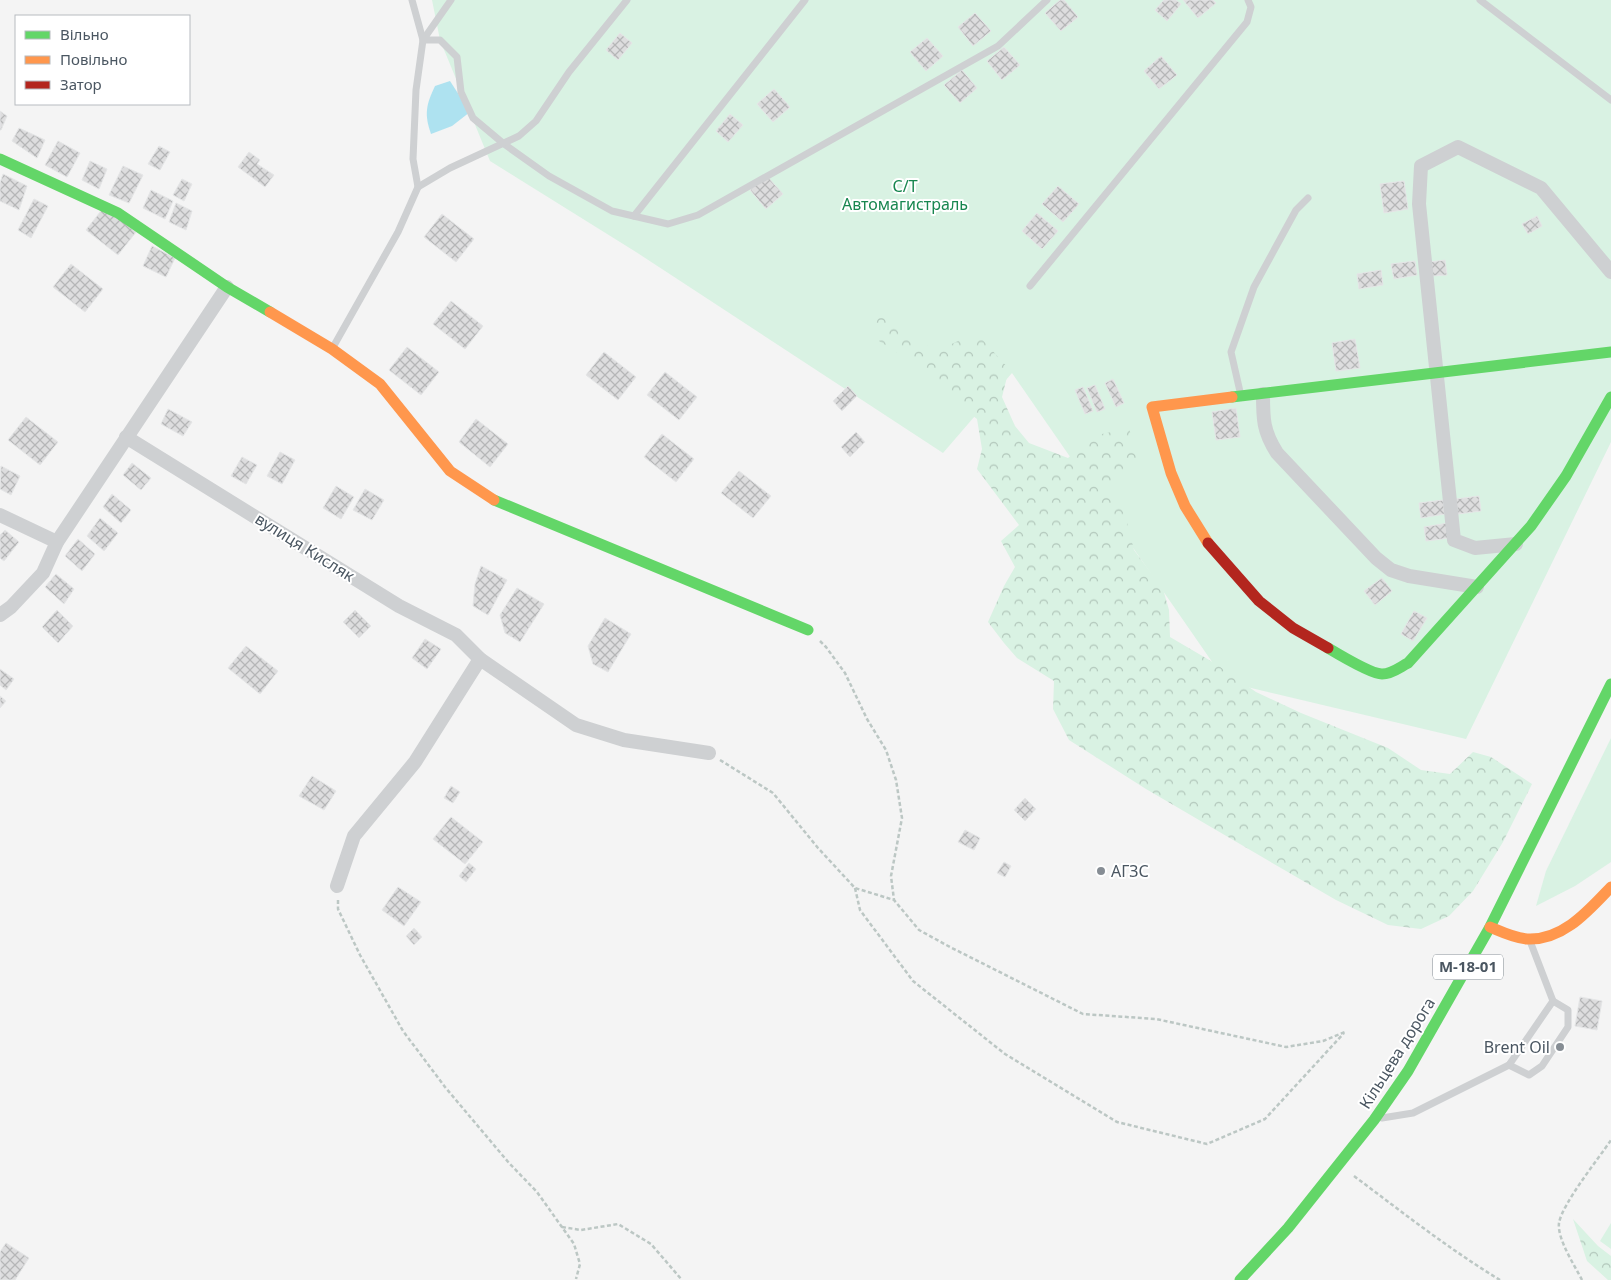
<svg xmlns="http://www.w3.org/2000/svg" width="1611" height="1280" font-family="'Noto Sans',sans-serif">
<defs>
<pattern id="forest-crowns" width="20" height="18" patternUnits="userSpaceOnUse" patternTransform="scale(1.25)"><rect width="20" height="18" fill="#d9f2e3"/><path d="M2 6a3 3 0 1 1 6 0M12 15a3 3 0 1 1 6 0" fill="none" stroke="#b2c7bb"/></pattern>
<pattern id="building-cross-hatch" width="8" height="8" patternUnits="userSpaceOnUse" patternTransform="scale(1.25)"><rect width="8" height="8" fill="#ddddde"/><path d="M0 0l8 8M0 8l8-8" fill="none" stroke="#b5b6b7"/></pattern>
</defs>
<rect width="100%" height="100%" fill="#f4f4f4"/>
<g fill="#d9f2e3">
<path d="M432,0H1611V442L1466,739L1226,682L1012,373L943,453L636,252L490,161L440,40Z"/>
<path d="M1611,738V862L1575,886L1536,906L1546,871Z"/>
<path d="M1611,1223V1249L1600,1241Z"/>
</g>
<g fill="url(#forest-crowns)">
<path d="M866,318H892L935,352L960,340L981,338L1009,369L1002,397L1015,426L1029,443L1068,458L1093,436L1129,428L1138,461L1111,492L1125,515L1134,550L1163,589L1169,610L1170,637L1216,664L1256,692L1301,713L1388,748L1421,770L1450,774L1473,752L1491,757L1532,784L1503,842L1473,891L1449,916L1421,929L1388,925L1336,900L1274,864L1146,789L1069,740L1053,709L1054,681L1017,658L1004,643L988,622L1004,586L1015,567L1001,541L1019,525L977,469L982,449L977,419L939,390L904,357L879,341Z"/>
<path d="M1573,1219L1598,1246L1611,1256V1280H1608L1587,1261Z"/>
</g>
<path fill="#aee2f0" d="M450,81L470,112L452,126L431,134C424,114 426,105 435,86Z"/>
<g fill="url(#building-cross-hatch)" stroke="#e5e6e7">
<path d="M1060,0H1064L1078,17L1061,31L1045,13Z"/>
<path d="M1164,0H1176L1181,4L1167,21L1155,10Z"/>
<path d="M1183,0H1213L1216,3L1198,18Z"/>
<path d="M975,13L991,31L973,46L958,27Z"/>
<path d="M620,33L632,43L618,60L606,50Z"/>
<path d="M927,38L943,56L926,71L910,52Z"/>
<path d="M1004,47L1020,65L1002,80L987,61Z"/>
<path d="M1161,56L1177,75L1159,89L1144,71Z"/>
<path d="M962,70L977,88L960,103L944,85Z"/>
<path d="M774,89L790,107L773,122L757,104Z"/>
<path d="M0,111L7,116L1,130H0Z"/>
<path d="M730,114L743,125L728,142L716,131Z"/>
<path d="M19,128L45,140L37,158L12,141Z"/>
<path d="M58,141L80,153L67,177L45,165Z"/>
<path d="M159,146L170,152L160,170L148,164Z"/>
<path d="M249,152L260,160L257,164L274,175L265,187L238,167Z"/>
<path d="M90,161L107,169L99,189L82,180Z"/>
<path d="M123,166L143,175L129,203L109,195Z"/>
<path d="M3,174L27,186L19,210L0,201V183Z"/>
<path d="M767,176L783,194L766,209L750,190Z"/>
<path d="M182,179L192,184L184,201L173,195Z"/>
<path d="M1404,181L1408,209L1384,213L1380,184Z"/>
<path d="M1058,186L1079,204L1063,222L1042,204Z"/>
<path d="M151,190L173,201L165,219L143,208Z"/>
<path d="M34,199L48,206L31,238L18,230Z"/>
<path d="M176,203L192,211L186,230L169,222Z"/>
<path d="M104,207L136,232L118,255L86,230Z"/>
<path d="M1037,213L1058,231L1042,249L1022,231Z"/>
<path d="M442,214L474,239L456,262L424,237Z"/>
<path d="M1537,216L1542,226L1528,234L1522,224Z"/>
<path d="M152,246L175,258L166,277L143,266Z"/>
<path d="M1445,260L1447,275L1432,276L1430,262Z"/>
<path d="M1415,261L1417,275L1394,279L1391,264Z"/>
<path d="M71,264L103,289L85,312L53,287Z"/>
<path d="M1381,270L1383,285L1359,289L1357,274Z"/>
<path d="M451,301L483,326L465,349L433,324Z"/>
<path d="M1355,339L1360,368L1336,371L1332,343Z"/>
<path d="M407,347L439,372L421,395L389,370Z"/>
<path d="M604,352L636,377L618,400L586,375Z"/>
<path d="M665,372L697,397L679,420L647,395Z"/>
<path d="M1113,379L1124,403L1116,407L1105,383Z"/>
<path d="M1095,385L1105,409L1097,412L1087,388Z"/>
<path d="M848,386L857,396L842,411L833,401Z"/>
<path d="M1083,387L1093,411L1085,414L1075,390Z"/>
<path d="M1236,408L1240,437L1216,440L1212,412Z"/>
<path d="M168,409L192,422L183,436L161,424Z"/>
<path d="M26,417L58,442L40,465L8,440Z"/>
<path d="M476,419L508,444L490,467L459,442Z"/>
<path d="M856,432L865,442L850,457L841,447Z"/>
<path d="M662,434L694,459L676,482L644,457Z"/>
<path d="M280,452L295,460L282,484L267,476Z"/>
<path d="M242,457L257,465L246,484L231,476Z"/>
<path d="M132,463L151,478L141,490L123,475Z"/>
<path d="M1,466L20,476L11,495L0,489Z"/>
<path d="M739,471L771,496L753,518L721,493Z"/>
<path d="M336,486L354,497L341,519L323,508Z"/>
<path d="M365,489L384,500L372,520L353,510Z"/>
<path d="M112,494L131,510L121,523L103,507Z"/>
<path d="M1479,496L1481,511L1458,514L1456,499Z"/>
<path d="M1443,500L1445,514L1421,518L1419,503Z"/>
<path d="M100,518L118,533L104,551L87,536Z"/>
<path d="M1448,523L1450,538L1426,541L1424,527Z"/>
<path d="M5,530L19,542L4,561L0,558V535Z"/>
<path d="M78,539L95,554L82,571L65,556Z"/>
<path d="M481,566L507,580L488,615L473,606L475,584Z"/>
<path d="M56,574L74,589L64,604L45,587Z"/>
<path d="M1382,578L1392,591L1375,605L1364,591Z"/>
<path d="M517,588L544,604L520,642L505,633L500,615Z"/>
<path d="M57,610L73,626L58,643L42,627Z"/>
<path d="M355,610L371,626L359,638L343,622Z"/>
<path d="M1414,611L1427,618L1413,641L1401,634Z"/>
<path d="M605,618L631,634L608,672L593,664L588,646Z"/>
<path d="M425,639L441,649L427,669L412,658Z"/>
<path d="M246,646L278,671L260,694L228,668Z"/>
<path d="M0,669L14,679L6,690L0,685Z"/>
<path d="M0,696L6,701L0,708Z"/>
<path d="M312,776L336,791L324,810L299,796Z"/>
<path d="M451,786L460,792L453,803L444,798Z"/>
<path d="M1025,798L1036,809L1025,821L1014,810Z"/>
<path d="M451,817L483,842L465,864L433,839Z"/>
<path d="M965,830L980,838L974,850L958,842Z"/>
<path d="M1004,862L1011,866L1005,877L997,873Z"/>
<path d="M469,863L476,869L466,882L459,876Z"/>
<path d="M398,887L421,902L404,926L382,910Z"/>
<path d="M414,928L422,937L414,945L406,936Z"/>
<path d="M1580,997L1602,1001L1597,1030L1575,1026Z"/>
<path d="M6,1243L29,1258L15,1280H0V1252Z"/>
</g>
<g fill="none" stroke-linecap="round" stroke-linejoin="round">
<g stroke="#bcc7c4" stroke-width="2.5" stroke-dasharray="4 2.5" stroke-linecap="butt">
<path d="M820,641L826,647L845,673L867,719L886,750L896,780L902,818L891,876L894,900"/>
<path d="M720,760L773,793L818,848L855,888L894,900L919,930L950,947L1083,1014L1156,1019L1286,1047L1323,1041L1345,1032"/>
<path d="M855,888L860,910L913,981L1005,1054L1117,1122L1207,1144L1265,1119L1344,1033"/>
<path d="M338,900V909L360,955L403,1031L445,1087L509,1163L537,1192L574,1244L580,1264L576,1279"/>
<path d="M1354,1176C1402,1212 1449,1249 1500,1280"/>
<path d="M562,1227L581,1230L618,1224L651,1244L682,1280"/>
<path d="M1582,1280C1575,1266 1557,1239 1559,1223C1562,1204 1599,1158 1611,1140"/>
</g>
<g stroke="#ced0d2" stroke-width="7">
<path d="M451,0L423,40H440L457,57L461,92L473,118L504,144L549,176L612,211L668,224L698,215L998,46L1047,0"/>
<path d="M1480,0L1611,100"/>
<path d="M418,187L450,168L519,136L536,121L569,72L627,0"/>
<path d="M634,216L805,0"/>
<path d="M1030,286L1247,22L1251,7L1248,0"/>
<path d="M332,349L398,232L418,187L413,159L416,90L423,40L412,0"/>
<path d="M1241,396L1231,352L1254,287L1296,210L1308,198"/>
<path d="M1509,1065L1529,1075L1542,1066L1568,1027V1010L1553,1001"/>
<path d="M1382,1118L1413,1113L1509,1065L1553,1001L1530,941"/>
</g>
<g stroke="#ced0d2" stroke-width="14">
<path d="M1263,394C1263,419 1263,431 1277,453L1376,558L1391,570L1409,576L1477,587"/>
<path d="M126,437L399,606L456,635L480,659L576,725L624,740L709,753"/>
<path d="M0,515L57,542"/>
<path d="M1516,544L1475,548L1454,540L1419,204L1421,166L1458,147L1541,188L1611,272"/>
<path d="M0,615L11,607L43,573L57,542L227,287"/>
<path d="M337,886L354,836L415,762L480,659"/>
</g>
<g stroke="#63d668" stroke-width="11">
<path d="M0,159L118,213L227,287L270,312"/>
<path d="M1232,397L1611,352"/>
<path d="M494,500L808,630"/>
<path d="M1328,648C1338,654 1372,674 1382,674C1392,674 1400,667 1408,663L1531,526L1566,476L1611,397"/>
<path d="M1240,1280L1288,1228L1374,1120L1408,1071L1490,927L1611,684"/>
</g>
<g stroke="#ff974d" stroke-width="11">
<path d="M270,312L332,349L380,384L450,471L494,500"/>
<path d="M1208,543L1185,506L1171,473L1152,407L1232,397"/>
<path d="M1490,927C1502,932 1514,938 1527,939C1563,941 1589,910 1611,887"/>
</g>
<path stroke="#b3261e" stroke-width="11" d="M1208,543L1259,601L1293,628L1328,648"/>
</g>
<g fill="#868d94" stroke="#fff" stroke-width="2">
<circle cx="1101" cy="871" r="5"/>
<circle cx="1560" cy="1047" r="5"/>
</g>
<g text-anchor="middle" stroke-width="4" stroke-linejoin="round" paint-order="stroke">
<rect fill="#fff" stroke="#808990" stroke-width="1" x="1433" y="954.5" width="70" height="25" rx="4"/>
<g font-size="15" font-weight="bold" fill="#4a5661">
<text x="1468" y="972">М-18-01</text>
</g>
<g font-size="16" fill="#17864f" stroke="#fff">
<text x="905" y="192">С/Т<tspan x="905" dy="18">Автомагистраль</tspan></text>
</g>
<g font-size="16" fill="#4a5661" stroke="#fff">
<text transform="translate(305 547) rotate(32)" y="6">вулиця Кисляк</text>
<text transform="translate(1397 1053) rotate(-58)" y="6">Кільцева дорога</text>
</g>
<g font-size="16" fill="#4a5661" stroke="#fff" text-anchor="start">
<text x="1111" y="877">АГЗС</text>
<text x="1550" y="1053" text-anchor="end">Brent Oil</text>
</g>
</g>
<rect x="15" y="15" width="175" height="90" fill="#ffffff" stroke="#b7bbc0"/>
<rect x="25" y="31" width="25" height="8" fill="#63d668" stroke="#b7bbc0"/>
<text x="60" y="40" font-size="15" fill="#4a5661">Вільно</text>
<rect x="25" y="56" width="25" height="8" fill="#ff974d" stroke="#b7bbc0"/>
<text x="60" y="65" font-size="15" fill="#4a5661">Повільно</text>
<rect x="25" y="81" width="25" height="8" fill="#b3261e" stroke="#b7bbc0"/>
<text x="60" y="90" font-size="15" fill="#4a5661">Затор</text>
</svg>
